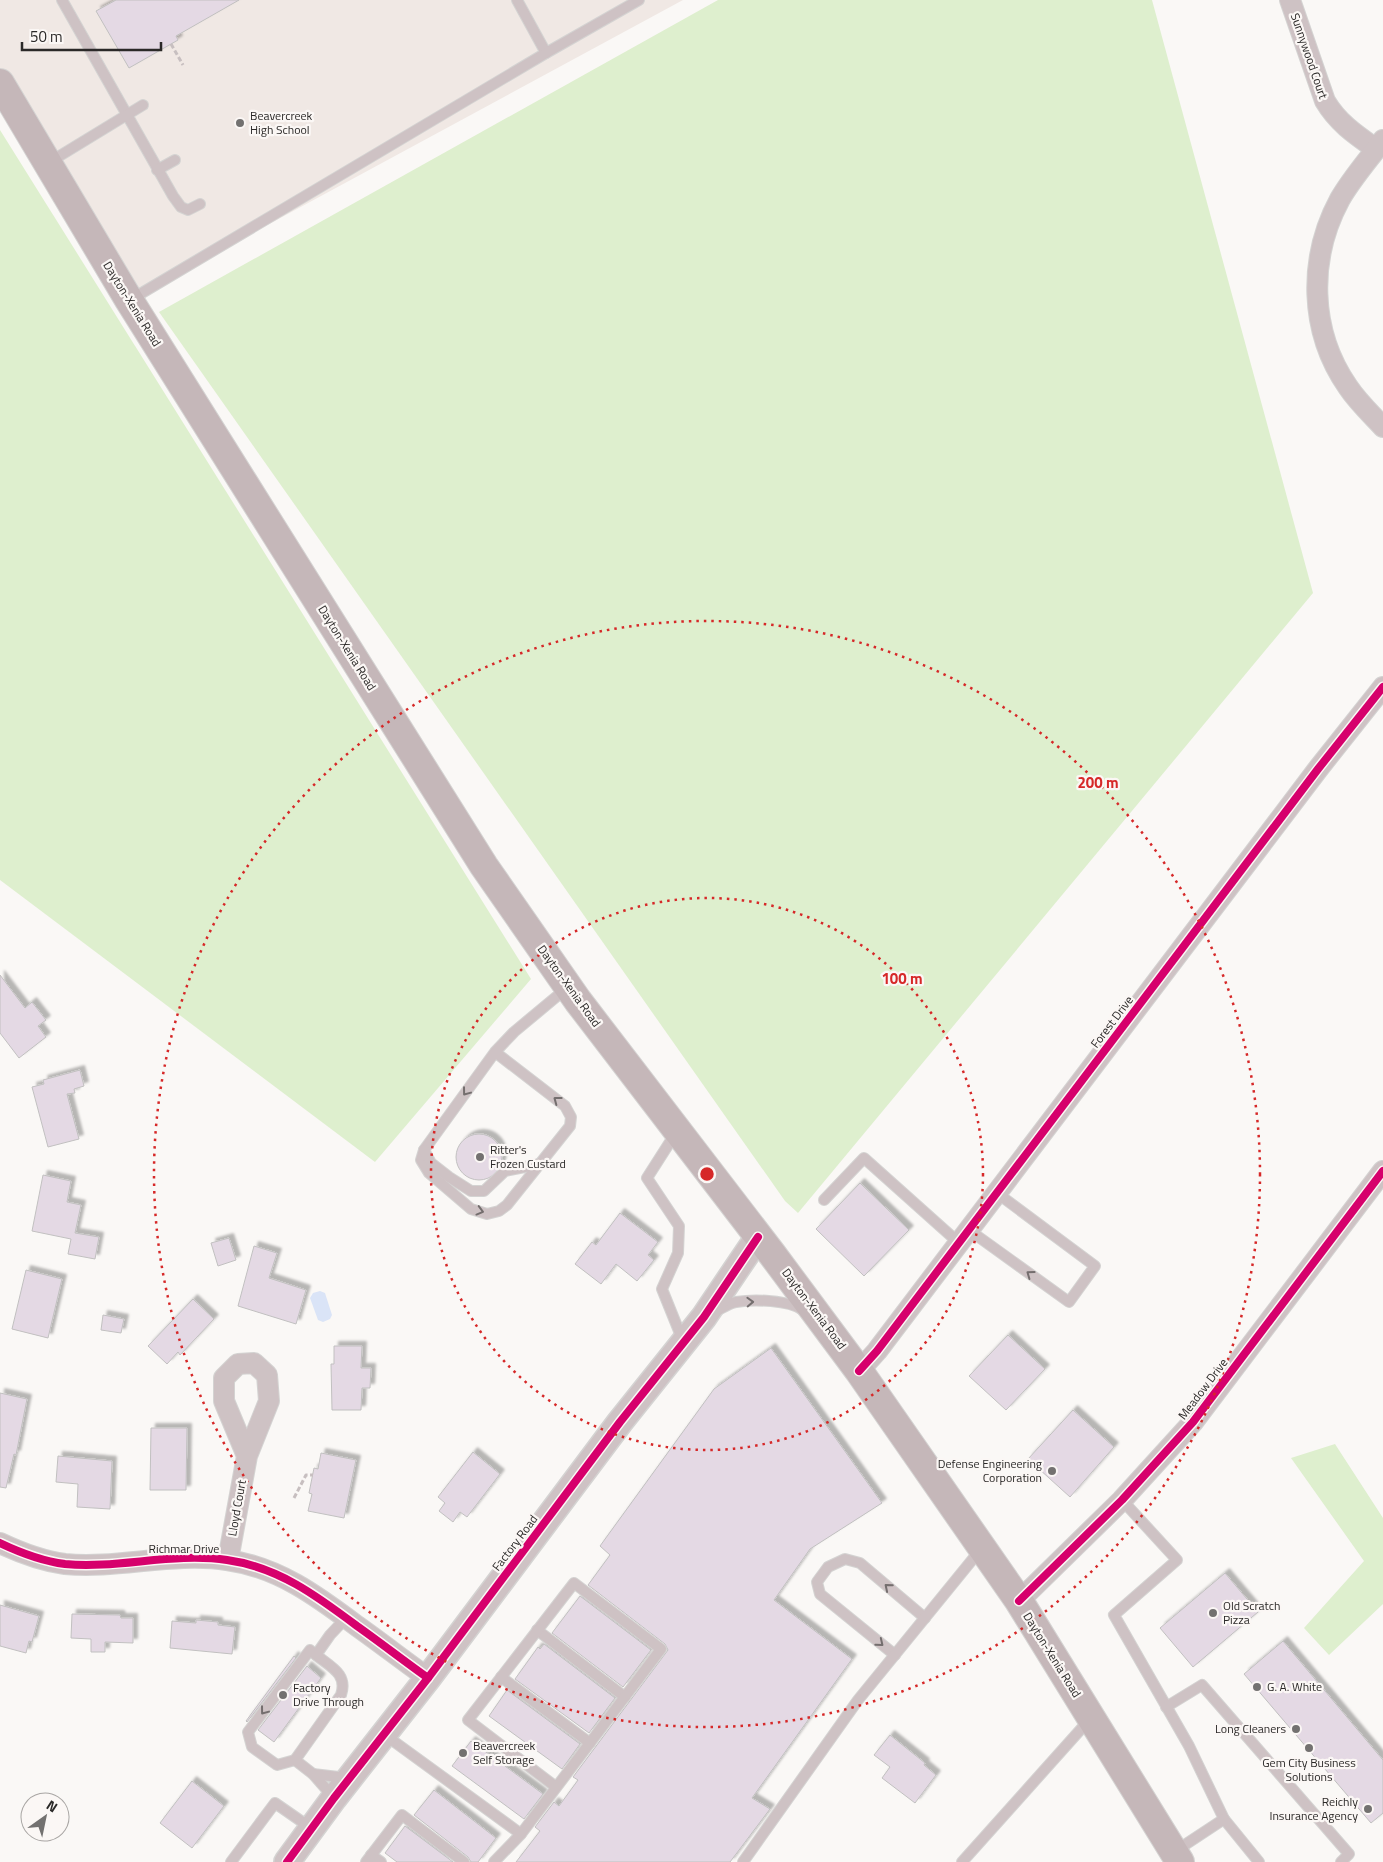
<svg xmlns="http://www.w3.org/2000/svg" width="1383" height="1862" font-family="'Titillium Web',sans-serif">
<defs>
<filter id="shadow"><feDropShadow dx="4.5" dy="-4.5" stdDeviation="1" flood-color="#0004"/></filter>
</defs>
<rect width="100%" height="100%" fill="#faf8f6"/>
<path fill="#f0e8e4" d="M0,0H683L129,300L0,83Z"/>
<g fill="#deefce">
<path d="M718,0H1152L1313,593L798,1213L785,1201L159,312Z"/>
<path d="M0,130L531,979L375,1162L0,880Z"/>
<path d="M1335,1444L1383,1518V1604L1329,1655L1304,1628L1364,1561L1291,1458Z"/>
</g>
<path fill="#dae4f7" d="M320,1291L325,1293L332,1315L330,1319L323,1322L318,1320L310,1298L313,1293Z"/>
<g fill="#e4d9e4" stroke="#c1c0c0" filter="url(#shadow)">
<path d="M116,0H239L176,36L178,40L129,68L96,11Z"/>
<path d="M0,975L25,1008L32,1002L46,1020L38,1026L46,1037L19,1058L0,1033Z"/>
<path d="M80,1070L84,1086L74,1089L75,1093L67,1094L79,1139L48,1147L32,1087L44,1084L43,1080Z"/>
<circle cx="479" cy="1157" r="23"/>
<path d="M43,1175L71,1181L67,1202L81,1205L75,1233L99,1237L95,1259L68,1254L71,1239L32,1231Z"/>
<path d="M860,1183L909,1230L864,1276L816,1229Z"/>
<path d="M620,1213L658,1242L648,1255L654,1260L637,1281L616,1264L601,1284L575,1264L592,1242L596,1245Z"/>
<path d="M229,1238L236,1260L218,1266L211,1243Z"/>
<path d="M254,1246L277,1253L269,1278L306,1290L296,1324L238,1306Z"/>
<path d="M26,1270L62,1279L48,1338L12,1329Z"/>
<path d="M193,1299L214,1319L180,1355L178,1352L167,1364L148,1346Z"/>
<path d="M103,1315L124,1319L121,1333L101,1330Z"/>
<path d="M1008,1335L1045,1369L1006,1410L969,1376Z"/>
<path d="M334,1346H362L361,1368H371L370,1388H362L361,1410H332L331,1364H334Z"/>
<path d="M771,1348L882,1503L810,1549L774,1600L852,1659L752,1798L770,1809L730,1862H516L540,1831L535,1827L554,1802L559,1806L578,1780L573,1777L668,1650L665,1644L588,1585L610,1555L600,1546L714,1389Z"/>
<path d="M0,1393L27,1399L16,1455L14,1454L6,1488L0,1487Z"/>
<path d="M1073,1410L1114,1447L1070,1497L1028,1459Z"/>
<path d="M151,1428H187L186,1490H150Z"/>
<path d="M473,1452L500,1474L467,1517L460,1512L453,1522L439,1511L445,1503L438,1497Z"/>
<path d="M321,1453L356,1460L344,1518L308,1511L312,1494L309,1493L314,1468L318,1469Z"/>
<path d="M58,1456L112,1461L110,1509L77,1507L78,1484L56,1482Z"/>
<path d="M1225,1573L1258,1612L1193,1667L1160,1628Z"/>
<path d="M580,1596L651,1650L623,1687L552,1633Z"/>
<path d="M0,1605L39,1616L32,1642L29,1641L26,1653L0,1646Z"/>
<path d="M72,1614L120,1615L121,1618H133V1643L105,1642V1652H91V1639L71,1638Z"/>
<path d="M196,1620L218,1622V1625L235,1627L232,1654L170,1648L172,1621L196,1623Z"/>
<path d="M1283,1641L1383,1760V1813L1371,1823L1244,1674Z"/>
<path d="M544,1644L615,1698L589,1733L515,1679L538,1647L540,1649Z"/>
<path d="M294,1656L296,1658L247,1722L246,1721Z"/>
<path d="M307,1666L321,1678L274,1742L258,1730Z"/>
<path d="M507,1690L580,1744L562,1769L489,1716Z"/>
<path d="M890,1735L925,1763L924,1765L936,1775L915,1803L882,1778L890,1767L874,1755Z"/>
<path d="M471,1741L543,1794L524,1819L452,1766Z"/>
<path d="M192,1781L224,1806L192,1848L160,1823Z"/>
<path d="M434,1790L496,1838L478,1862H471L468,1857L414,1815Z"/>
<path d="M405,1826L453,1862H397L385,1853Z"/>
</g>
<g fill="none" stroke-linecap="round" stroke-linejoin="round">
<defs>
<g id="service">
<path d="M62,0L173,196L181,207L188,210L200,204"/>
<path d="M517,0L546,53"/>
<path d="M48,163L143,105"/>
<path d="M157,170L175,160"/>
<path d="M130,300L546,53L639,0"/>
<path d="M495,1052L565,1106L571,1117L570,1126L507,1205L499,1211L487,1214L471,1209L429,1173L421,1160L424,1150L495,1052L514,1032L568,987"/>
<path d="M677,1131L647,1178L679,1226L678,1253L662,1289L683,1341"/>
<path d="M424,1150L431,1163L449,1177L471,1191H484L505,1171L540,1164"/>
<path d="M824,1200L864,1158L959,1243"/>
<path d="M969,1230L1069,1302L1095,1266L997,1193"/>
<path d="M714,1312C721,1309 729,1303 736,1302C754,1299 789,1300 803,1310"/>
<path d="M1122,1500L1177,1560L1114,1615L1189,1746L1224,1819L1174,1852"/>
<path d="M537,1630L625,1697"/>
<path d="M895,1655L820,1594L817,1582L828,1567L845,1559L860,1563L925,1618"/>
<path d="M501,1677L590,1743"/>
<path d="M1166,1707L1202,1685L1349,1854L1341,1862"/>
<path d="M385,1735L521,1834"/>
<path d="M295,1760L277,1765L252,1747L248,1732L310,1650L316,1655"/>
<path d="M313,1774L347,1778"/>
<path d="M334,1798L313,1774L295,1760L341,1695C348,1674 331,1667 316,1655L330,1635L346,1618"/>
<path d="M1224,1819L1259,1862"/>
<path d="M371,1855L381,1862"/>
<path d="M231,1862L275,1803L311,1828"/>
<path d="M366,1862L402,1815L464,1862"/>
<path d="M494,1862L521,1834L661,1649L574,1583L468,1720L556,1787"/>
<path d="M743,1862L858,1700L981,1549"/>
<path d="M962,1862L1090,1719"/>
</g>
<g id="minor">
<path d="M1290,0L1325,101C1338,123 1356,135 1376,149"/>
<path d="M1383,140C1369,159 1352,178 1340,199C1308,258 1309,331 1348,387C1358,402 1371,414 1383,427"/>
<path d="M859,1371L877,1351L1318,769L1383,687"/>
<path d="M0,1543C21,1553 42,1561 65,1564C118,1569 173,1552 227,1560C278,1567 317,1596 357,1626C381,1643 404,1661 428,1678"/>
<path d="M228,1560L247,1456L269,1401L267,1375L254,1363L238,1364L224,1378V1401L247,1456"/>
<path d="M1019,1601L1122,1500L1193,1422L1383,1171"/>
</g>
<path id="tertiary" d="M287,1862L334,1798L428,1678L620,1422L704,1317L758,1237"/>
<path id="secondary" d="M0,83L129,300L484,866L578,1001L772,1254L859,1371L1019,1601L1180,1862"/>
</defs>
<use href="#service" stroke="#d4d3d2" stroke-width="12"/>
<use href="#minor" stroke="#d4d3d2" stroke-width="22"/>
<use href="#tertiary" stroke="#d4d3d2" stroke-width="28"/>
<use href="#secondary" stroke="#d4d3d2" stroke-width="30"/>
<g stroke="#c7bfc0" stroke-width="3" stroke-dasharray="5 2.5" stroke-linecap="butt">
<path d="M171,44L183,65"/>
<path d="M294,1498L306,1475H313"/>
</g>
<use href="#service" stroke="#cec2c4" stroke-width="10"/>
<use href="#minor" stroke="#cec2c4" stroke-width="20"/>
<use href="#tertiary" stroke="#cec2c4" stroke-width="25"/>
<use href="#secondary" stroke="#c5b7b9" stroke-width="28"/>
<defs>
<g id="cycleway">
<path d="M859,1371L877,1351L1318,769L1383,687"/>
<path d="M0,1543C21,1553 42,1561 65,1564C118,1569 173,1552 227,1560C278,1567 317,1596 357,1626C381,1643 404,1661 428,1678"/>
<path d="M1019,1601L1122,1500L1193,1422L1383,1171"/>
<path d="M287,1862L334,1798L428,1678L620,1422L704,1317L758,1237"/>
</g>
</defs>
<use href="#cycleway" stroke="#fbf7f5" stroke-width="11"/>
<use href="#cycleway" stroke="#d6006c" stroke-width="8"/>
</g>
<defs><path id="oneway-chevron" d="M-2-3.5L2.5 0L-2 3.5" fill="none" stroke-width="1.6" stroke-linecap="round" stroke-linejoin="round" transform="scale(1.25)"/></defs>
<g stroke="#746e6e">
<use href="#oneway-chevron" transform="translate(466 1092) rotate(127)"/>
<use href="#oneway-chevron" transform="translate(557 1100) rotate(-143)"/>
<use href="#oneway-chevron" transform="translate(480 1211) rotate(15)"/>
<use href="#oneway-chevron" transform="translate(1030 1274) rotate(-144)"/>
<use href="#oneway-chevron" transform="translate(750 1302) rotate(-2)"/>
<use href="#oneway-chevron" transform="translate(888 1587) rotate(-140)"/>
<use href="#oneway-chevron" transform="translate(880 1643) rotate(39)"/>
<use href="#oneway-chevron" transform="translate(264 1711) rotate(127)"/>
</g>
<g fill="none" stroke="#d62828" stroke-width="2.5" stroke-dasharray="2.5 5">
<circle cx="707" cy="1174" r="276"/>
<circle cx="707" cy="1174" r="553"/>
</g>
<g fill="#737170" stroke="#fbf7f5" stroke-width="2">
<circle cx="240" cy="123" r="5"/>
<circle cx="480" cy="1157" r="5"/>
<circle cx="1052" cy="1471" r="5"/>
<circle cx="1213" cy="1613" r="5"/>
<circle cx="1257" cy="1687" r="5"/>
<circle cx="283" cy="1695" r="5"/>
<circle cx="1296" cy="1729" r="5"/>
<circle cx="1309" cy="1748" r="5"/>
<circle cx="463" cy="1753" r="5"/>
<circle cx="1368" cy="1809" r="5"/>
</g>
<g text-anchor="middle" stroke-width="4.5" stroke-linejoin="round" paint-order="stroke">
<g font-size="12" fill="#2b2928" stroke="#fbf7f5">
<text transform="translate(1309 56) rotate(71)" y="4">Sunnywood Court</text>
<text transform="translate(132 304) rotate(58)" y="4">Dayton-Xenia Road</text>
<text transform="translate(347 648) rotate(58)" y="4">Dayton-Xenia Road</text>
<text transform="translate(569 986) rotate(54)" y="4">Dayton-Xenia Road</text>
<text transform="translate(1112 1022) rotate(-53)" y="4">Forest Drive</text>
<text transform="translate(814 1309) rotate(53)" y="4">Dayton-Xenia Road</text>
<text transform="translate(1203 1389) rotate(-53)" y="4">Meadow Drive</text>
<text transform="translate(237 1508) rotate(-80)" y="4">Lloyd Court</text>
<text transform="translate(515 1543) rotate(-53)" y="4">Factory Road</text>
<text x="184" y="1553">Richmar Drive</text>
<text transform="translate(1052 1655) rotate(58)" y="4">Dayton-Xenia Road</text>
</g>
<g font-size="12" fill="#2b2928" stroke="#fbf7f5" text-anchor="start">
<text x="250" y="120">Beavercreek<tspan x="250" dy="14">High School</tspan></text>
<text x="490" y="1154">Ritter's<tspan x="490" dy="14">Frozen Custard</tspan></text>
<text x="1042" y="1468" text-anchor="end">Defense Engineering<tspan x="1042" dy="14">Corporation</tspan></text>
<text x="1223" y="1610">Old Scratch<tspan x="1223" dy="14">Pizza</tspan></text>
<text x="1267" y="1691">G. A. White</text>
<text x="293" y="1692">Factory<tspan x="293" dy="14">Drive Through</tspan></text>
<text x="1286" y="1733" text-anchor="end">Long Cleaners</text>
<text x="473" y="1750">Beavercreek<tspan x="473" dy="14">Self Storage</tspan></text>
<text x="1309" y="1767" text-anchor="middle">Gem City Business<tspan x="1309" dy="14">Solutions</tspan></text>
<text x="1358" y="1806" text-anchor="end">Reichly<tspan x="1358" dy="14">Insurance Agency</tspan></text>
</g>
</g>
<circle cx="707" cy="1174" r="8" fill="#d62828" stroke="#fbf7f5" stroke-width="2.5"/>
<g font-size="15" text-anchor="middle" font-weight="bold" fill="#d62828" stroke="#fbf7f5" stroke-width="4.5" stroke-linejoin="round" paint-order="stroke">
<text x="1098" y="788">200 m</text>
<text x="902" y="984">100 m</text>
</g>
<g transform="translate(45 1817) rotate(33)"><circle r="24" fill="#fbf7f5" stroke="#a8a5a3"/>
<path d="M0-4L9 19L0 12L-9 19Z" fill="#737170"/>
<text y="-8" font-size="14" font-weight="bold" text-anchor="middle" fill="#2b2928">N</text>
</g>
<path d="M22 42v8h139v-8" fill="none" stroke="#2b2928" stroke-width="2.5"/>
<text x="30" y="42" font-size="15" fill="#2b2928" stroke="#fbf7f5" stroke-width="4" paint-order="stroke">50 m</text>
</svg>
